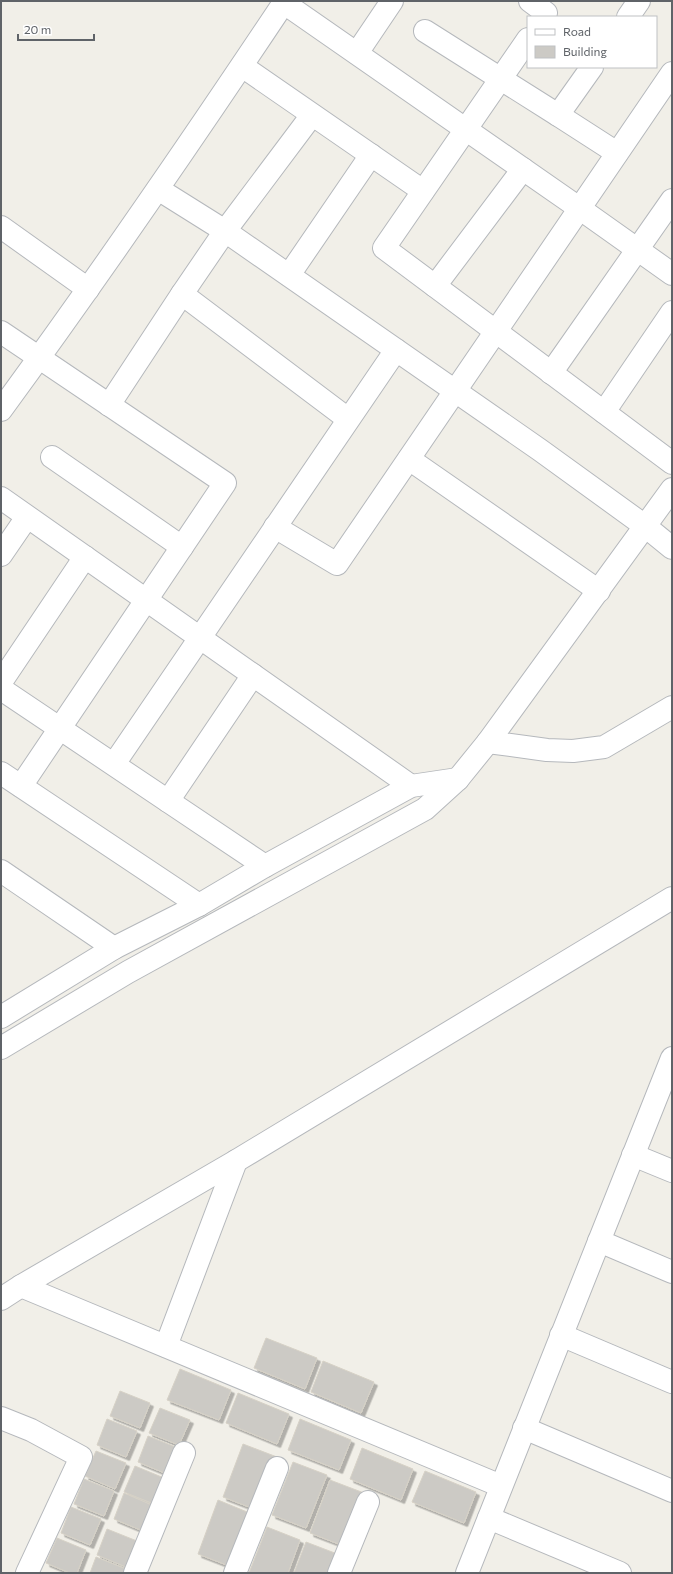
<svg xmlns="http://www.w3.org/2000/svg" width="673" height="1574" font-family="Commissioner,sans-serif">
<defs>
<filter id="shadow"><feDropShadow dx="3.5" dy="3.5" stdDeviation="0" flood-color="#0004"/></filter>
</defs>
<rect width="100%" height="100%" fill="#f1efe8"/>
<g fill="#cccac5" stroke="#d6d1c6" filter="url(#shadow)">
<path d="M266,1338L317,1358L305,1389L254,1368Z"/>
<path d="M323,1361L374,1382L361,1413L311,1392Z"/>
<path d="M180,1369L231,1390L219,1420L167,1400Z"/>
<path d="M120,1391L150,1403L140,1428L110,1416Z"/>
<path d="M238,1393L289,1414L277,1444L226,1423Z"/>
<path d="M160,1408L190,1420L179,1445L149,1433Z"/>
<path d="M107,1419L137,1431L126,1457L97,1445Z"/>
<path d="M300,1419L351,1440L339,1470L288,1450Z"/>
<path d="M148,1436L178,1448L167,1474L138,1462Z"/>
<path d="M243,1444L277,1457L257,1510L223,1497Z"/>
<path d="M362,1448L413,1469L401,1500L350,1479Z"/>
<path d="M96,1451L126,1463L115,1489L85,1476Z"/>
<path d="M293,1462L327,1475L306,1528L272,1515Z"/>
<path d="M135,1466L164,1478L154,1504L124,1492Z"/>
<path d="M425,1471L476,1492L464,1523L412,1502Z"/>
<path d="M84,1479L114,1491L104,1516L74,1504Z"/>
<path d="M330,1480L364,1493L344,1546L310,1533Z"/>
<path d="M124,1493L154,1506L143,1531L114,1519Z"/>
<path d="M218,1500L252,1514L232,1567L198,1554Z"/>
<path d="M71,1507L101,1519L90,1545L61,1533Z"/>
<path d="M267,1527L300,1540L288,1573H249Z"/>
<path d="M107,1529L137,1541L126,1567L97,1555Z"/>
<path d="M57,1538L86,1550L77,1573H70L46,1563Z"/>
<path d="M306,1542L340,1555L333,1573H294Z"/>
<path d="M96,1557L126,1569L124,1573H90Z"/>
</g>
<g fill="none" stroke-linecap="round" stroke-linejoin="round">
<defs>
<g id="minor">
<path d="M530,1L546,13"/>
<path d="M284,3L579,208L672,274"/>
<path d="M628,17L639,1"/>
<path d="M425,31L558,115"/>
<path d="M528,39L384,248L672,463"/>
<path d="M357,53L392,1"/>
<path d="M242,66L423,191"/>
<path d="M592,67L558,115L617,153"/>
<path d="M312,115L225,231L540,450L645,526L672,548"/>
<path d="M1,227L88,289"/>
<path d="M289,275L371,155"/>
<path d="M435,286L523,169"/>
<path d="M182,294L348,419"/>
<path d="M1,332L225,483L21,786"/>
<path d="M551,373L672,200"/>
<path d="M109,405L182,294L225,231L158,189"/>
<path d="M1,410C99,276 193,139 285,1"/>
<path d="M604,412L672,312"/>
<path d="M52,457L182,547"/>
<path d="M409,459L599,591"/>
<path d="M1,498L411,786"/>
<path d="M275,527L337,564L672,73"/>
<path d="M1,555L27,517"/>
<path d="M1,682L85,557"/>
<path d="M1,689L168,801L253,675"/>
<path d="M488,742L547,750L573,751L604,747L672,707"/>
<path d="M114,764L396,350"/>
<path d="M1,773L199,905"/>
<path d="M168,801L265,866"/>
<path d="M1,871L114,948"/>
<path d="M1,1017L114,948L199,905L265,866L411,786L458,779"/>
<path d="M1,1048L128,972L425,809L458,779L488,742L672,489"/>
<path d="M633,1155L672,1171"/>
<path d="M599,1241L672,1272"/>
<path d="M21,1286L501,1486"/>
<path d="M1,1299L21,1286L236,1161L672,898"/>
<path d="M561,1335L672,1382"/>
<path d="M166,1346L236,1161"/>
<path d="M1,1418L31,1430L81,1457L27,1573"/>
<path d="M524,1428L672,1491"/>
<path d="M489,1518L620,1573"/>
<path d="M135,1573L184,1453"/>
<path d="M235,1573L277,1468"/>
<path d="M339,1573L368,1502"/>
<path d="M467,1573L672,1058"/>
</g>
</defs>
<use href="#minor" stroke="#b5b8bc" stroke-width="24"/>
<use href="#minor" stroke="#fff" stroke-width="22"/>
</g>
<rect width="673" height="1574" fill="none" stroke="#5f6368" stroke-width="4"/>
<rect x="527" y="16" width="130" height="52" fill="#ffffff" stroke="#bfc1c3"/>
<rect x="535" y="29" width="20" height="6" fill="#ffffff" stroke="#bfc1c3"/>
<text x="563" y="36" font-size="12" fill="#5f6368">Road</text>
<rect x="535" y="46" width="20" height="12" fill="#cccac5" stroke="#bfc1c3"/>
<text x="563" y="56" font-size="12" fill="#5f6368">Building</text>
<path d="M18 34v6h76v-6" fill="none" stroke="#5f6368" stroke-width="2"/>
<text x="24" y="34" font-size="12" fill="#5f6368" stroke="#ffffff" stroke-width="3" paint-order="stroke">20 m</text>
</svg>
